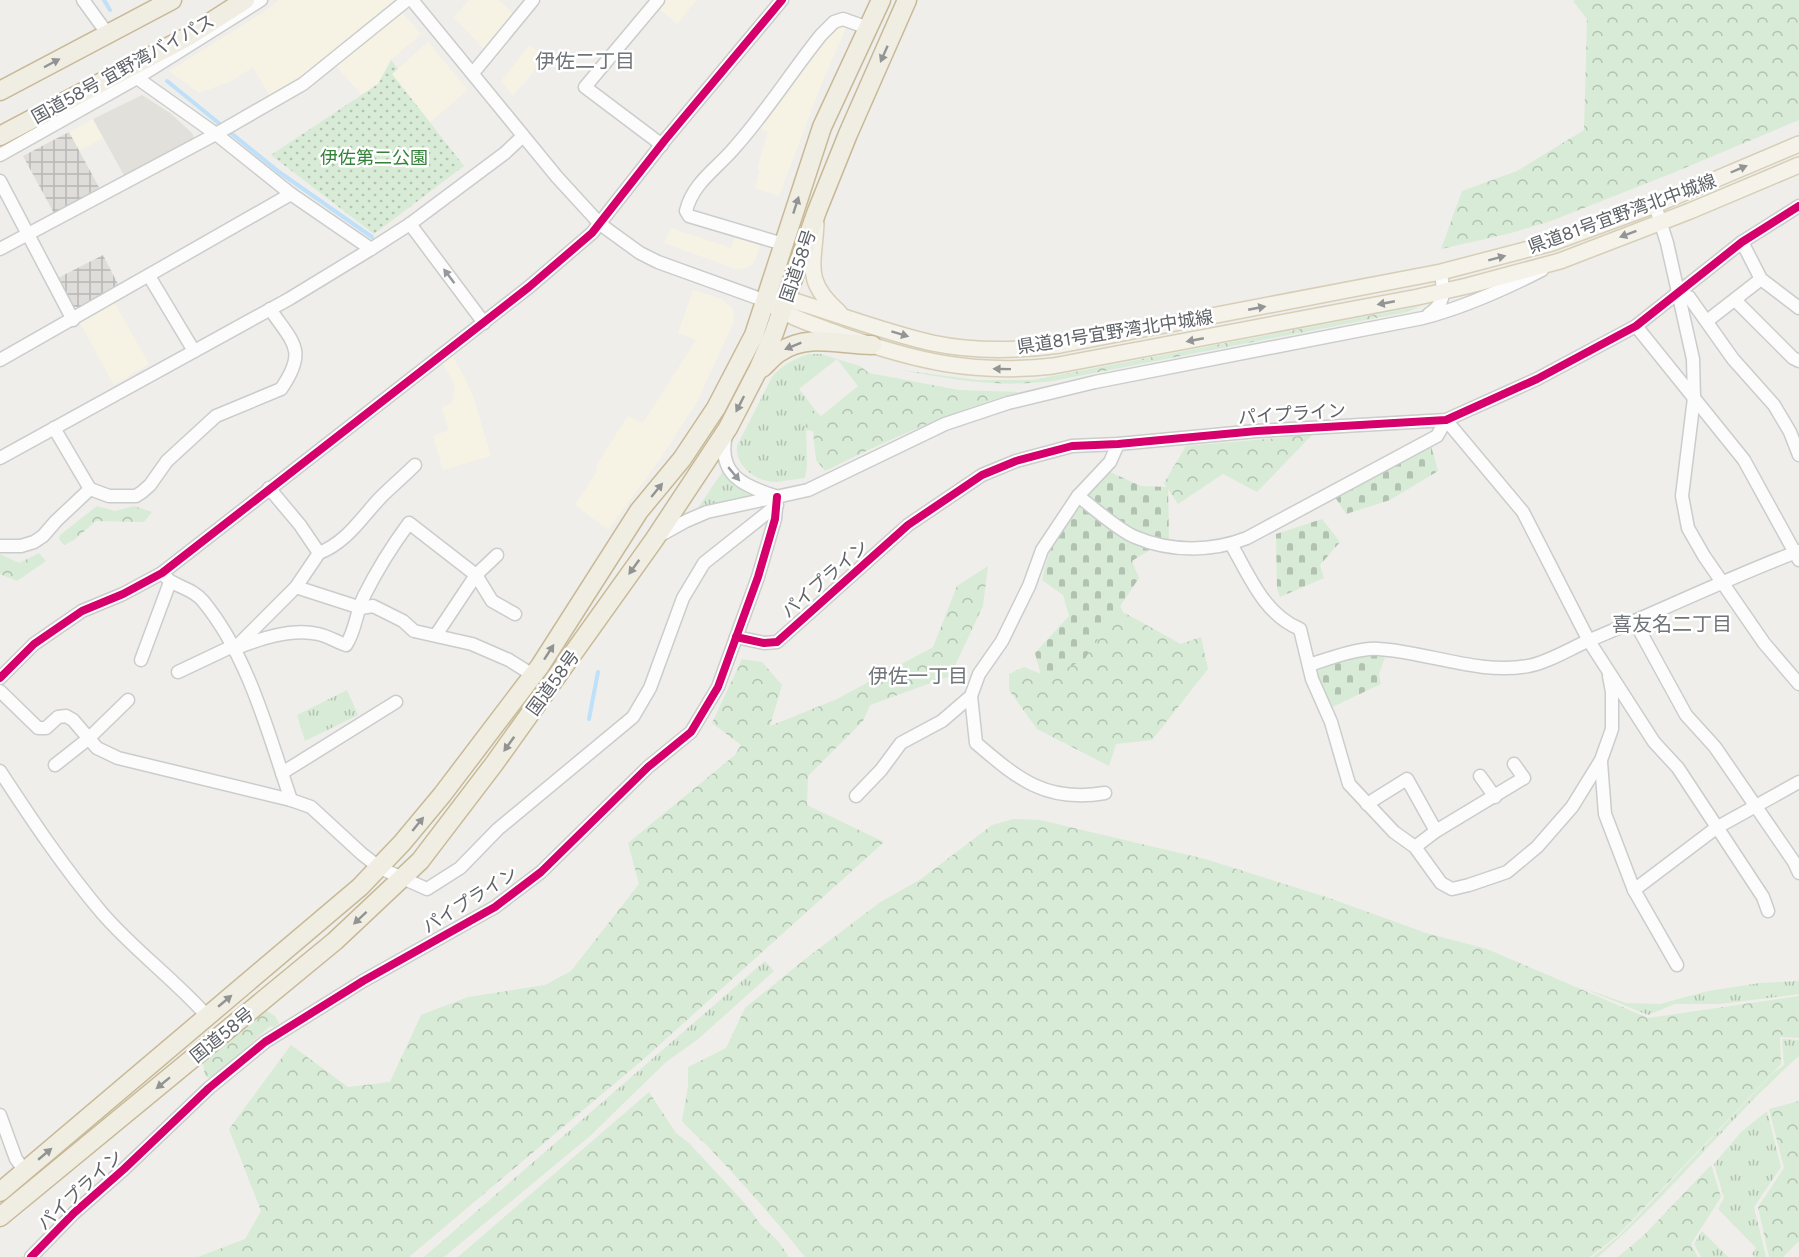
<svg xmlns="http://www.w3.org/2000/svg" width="1799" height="1257" font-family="Figtree,'Noto Sans JP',sans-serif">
<defs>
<pattern id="industrial-grid" width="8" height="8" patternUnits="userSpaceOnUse" patternTransform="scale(1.5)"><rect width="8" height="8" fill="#dfddda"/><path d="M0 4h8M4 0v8" fill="none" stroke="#b8b7b5"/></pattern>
<pattern id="grass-tufts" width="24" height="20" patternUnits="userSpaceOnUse" patternTransform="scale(1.5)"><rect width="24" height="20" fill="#d8ebd6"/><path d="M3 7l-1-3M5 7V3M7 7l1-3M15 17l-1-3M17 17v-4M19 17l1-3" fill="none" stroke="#b2c2b1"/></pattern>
<pattern id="forest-crowns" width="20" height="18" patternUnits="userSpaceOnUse" patternTransform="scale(1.5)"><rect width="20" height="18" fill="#d8ebd6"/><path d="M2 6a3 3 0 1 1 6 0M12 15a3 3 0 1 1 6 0" fill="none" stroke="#b2c2b1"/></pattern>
<pattern id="cemetery-stones" width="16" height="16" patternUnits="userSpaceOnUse" patternTransform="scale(1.5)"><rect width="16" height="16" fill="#d8ebd6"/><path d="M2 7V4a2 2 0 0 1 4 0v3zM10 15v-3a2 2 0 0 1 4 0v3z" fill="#b2c2b1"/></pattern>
<pattern id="park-dots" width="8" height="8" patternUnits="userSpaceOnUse" patternTransform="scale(1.5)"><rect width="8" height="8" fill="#d8ebd6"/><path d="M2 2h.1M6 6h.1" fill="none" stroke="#b2c2b1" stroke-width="1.8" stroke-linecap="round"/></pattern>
</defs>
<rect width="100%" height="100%" fill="#efeeea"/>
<g fill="#f7f3e4">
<path d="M279,0H394L395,2L329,57L271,98L253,67L231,81L199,93L169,71L264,12Z"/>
<path d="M469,0H498L515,15L485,50L454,17Z"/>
<path d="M664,0H695L696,1L677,24L657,7Z"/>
<path d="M402,12L421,34L391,60L378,84L362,95L335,65Z"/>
<path d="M848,23L821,85L779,196L755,188L760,171L757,169L768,132L757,126L835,24Z"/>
<path d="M428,42L468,90L430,122L392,74Z"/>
<path d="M530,45L545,58L513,96L501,81Z"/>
<path d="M93,119L103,138L79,151L69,132Z"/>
<path d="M671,228L731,248L736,233L761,243L754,263L746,268L736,269L664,243Z"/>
<path d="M693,290L721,299L733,309L734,319L732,326L696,404L660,459L608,530L575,505L596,473L597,464L628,416L643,423L696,340L678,333Z"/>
<path d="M114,302L149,364L114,385L79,321Z"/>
<path d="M452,356L464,376L473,396L491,456L443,470L433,436L449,430L442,408L452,402L455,385L443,364Z"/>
</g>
<g fill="url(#industrial-grid)">
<path d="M69,132L101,191L55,215L23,156Z"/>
<path d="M103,255L120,288L83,308L70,306L56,279Z"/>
</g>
<path fill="#e2e0da" d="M142,95L170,113L193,134L194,143L126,179L93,119Z"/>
<g fill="url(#grass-tufts)">
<path d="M809,354H821L837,359L799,389L816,411L806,422L807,466L805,478C795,479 785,481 776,482C756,482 735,466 737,446L772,377C782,365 794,359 809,354Z"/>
<path d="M723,471L732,482L750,495L749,498L717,503L697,509Z"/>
<path d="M347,690L358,715L305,741L297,715Z"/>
<path d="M765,961L774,971L697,1040L666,1062L590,1136L444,1257H424Z"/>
<path d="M1799,981V994L1720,1004H1675L1648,1015L1580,987L1626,1003L1660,1004L1708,991L1760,983Z"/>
<path d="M1782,1039L1799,1040V1056C1728,1119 1670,1195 1598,1257H1593L1620,1235L1774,1072L1784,1065Z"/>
<path d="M1767,1111L1781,1167L1754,1207L1766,1257H1755L1752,1254L1756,1248L1718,1209L1724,1198L1714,1164L1740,1133Z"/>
<path d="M1702,1231L1728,1257H1701L1694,1244Z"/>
</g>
<g fill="url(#forest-crowns)">
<path d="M1575,0H1799V120L1675,172L1551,221L1511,233L1441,249L1462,191L1517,171L1584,130L1587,19L1573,1Z"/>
<path d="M1421,306L1407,312L1053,381C998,388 955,380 901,370L977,380H1032Z"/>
<path d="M837,359L860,366L869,373L959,390L1019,392C951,411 888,440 825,471L816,460L813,431L805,430L806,422L816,411L821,416L858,386Z"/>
<path d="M1312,435L1257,492L1223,474L1178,504L1164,483L1186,446Z"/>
<path d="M97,506L115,511L134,506L152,512L144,522L96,521L74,540L64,545L59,539L60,535Z"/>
<path d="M39,553L46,561L17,581L0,574V554L19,563Z"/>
<path d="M988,566L983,606L950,676L870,705L863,721L808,776L807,805L884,842L646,1057L409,1257H198L245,1239L261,1211L229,1129L291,1045L348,1087L390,1082L421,1015L468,997L545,985L571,971L639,884L628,843L735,755L741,745L712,723L742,659L762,662L782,685L770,726L837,699L933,647L957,586Z"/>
<path d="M1103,571L1123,612L1181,644L1201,637L1208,669L1152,740L1116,744L1109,766L1037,729L1009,690V674L1024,667L1046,676Z"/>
<path d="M1013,819L1040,820L1205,859L1329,898L1426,933L1487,949L1648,1018L1799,996V1038L1780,1037L1781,1064L1618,1235L1590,1257H805C777,1222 746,1187 715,1154C705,1142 692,1133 682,1121L688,1086V1067L726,1048L745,1008L804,960L879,903L921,879L992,825Z"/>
<path d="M266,1010L275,1016L279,1023L274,1027L270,1026L220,1071L209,1078L205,1076L203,1063L229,1041L248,1022Z"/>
<path d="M649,1092L676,1133L689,1143L749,1208L760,1224L779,1242L789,1257H458Z"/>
<path d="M1799,1101V1241L1783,1257H1769L1758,1207L1784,1168L1769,1109Z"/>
<path d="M1711,1165L1721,1197L1691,1244L1698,1257H1618L1643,1236Z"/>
</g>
<g fill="url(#cemetery-stones)">
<path d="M1431,446L1438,471L1390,500L1346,514L1335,497Z"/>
<path d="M1110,472L1141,486L1168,487L1169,538L1132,561L1139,578L1084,660L1042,679L1035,653L1069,616L1063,595L1042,580C1044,571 1046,561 1050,552C1060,523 1088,494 1110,472Z"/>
<path d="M1322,519L1340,542L1320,565L1324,578L1280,597L1277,588L1276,534Z"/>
<path d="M1377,652L1385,657L1379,674L1381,684L1330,708L1313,668Z"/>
</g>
<path fill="url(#park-dots)" d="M391,60L398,69L392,74L464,166L374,234L271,155L378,84Z"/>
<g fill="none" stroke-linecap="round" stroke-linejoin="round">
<g stroke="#bfe0f9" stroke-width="4">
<path d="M104,0L110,10"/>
<path d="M167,81L279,172L372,237"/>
<path d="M589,719L598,672"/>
</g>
<defs>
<g id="minor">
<path d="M83,0L107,33"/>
<path d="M412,0L557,177L600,224L640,253L658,262L766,301"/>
<path d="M658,0L585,87L662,145"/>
<path d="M473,73L533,0"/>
<path d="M137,78L216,134L291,194L371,249"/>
<path d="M0,155L137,78L261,0"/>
<path d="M0,181L73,320"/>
<path d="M1655,205L1667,243L1693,359L1694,398L1682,496L1688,528L1704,556L1764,643L1799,684"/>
<path d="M410,224L484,323"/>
<path d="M1742,242L1761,279L1799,308"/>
<path d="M783,244L689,216L686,211C693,182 718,168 736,146C767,111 792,71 821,35L834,22L843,19L868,28"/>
<path d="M0,249L216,134L303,84L407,0"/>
<path d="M149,276L194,351"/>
<path d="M1679,293L1689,297L1733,359L1774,405L1790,432L1799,455"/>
<path d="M1735,300L1793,358L1799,361"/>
<path d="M1429,314C1447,302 1443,291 1441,272"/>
<path d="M1707,321L1761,279"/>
<path d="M1636,326L1744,460L1799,560"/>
<path d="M0,360L291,194"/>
<path d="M54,428L90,489L109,496H136L142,492L150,485L167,461L216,416L281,389C308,350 293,343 270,309"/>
<path d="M726,435C717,474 743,486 775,496"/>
<path d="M0,458L289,299L371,249L410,224L505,153L523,136"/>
<path d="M1078,496C1094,508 1118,530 1135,537C1170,552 1212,552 1247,538L1437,436L1446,420L1523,512L1589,641L1654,742L1678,768L1763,897L1768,911"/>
<path d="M659,536L686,521L707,512L808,490L945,424L1008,403L1095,382L1423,318C1465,307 1503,290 1542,270"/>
<path d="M1231,544C1250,577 1264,614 1300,629L1312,679L1331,722L1349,784L1394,832L1415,847L1441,883L1452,889L1469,885L1507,872L1537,847L1572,807L1601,760L1612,729V692L1609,676"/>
<path d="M0,546H21L34,542L43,536L56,521L90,489"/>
<path d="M319,553C347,542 361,518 381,497C392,486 404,476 415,465"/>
<path d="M162,573C165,576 168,580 172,582C182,588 195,591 203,601C249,657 268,733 291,800"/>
<path d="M296,587L361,608L373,606L403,621L414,631L472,644L509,660L533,675"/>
<path d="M1635,622L1686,715L1715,747L1794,862L1799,873"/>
<path d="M436,635L476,575L497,555"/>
<path d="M736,637L764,643L777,642L908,525L982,475L1016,461L1072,446L1118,444L1257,431L1446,420L1537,379L1636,326L1742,242L1799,206"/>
<path d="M239,644L296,587L319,553L300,525L269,488"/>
<path d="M234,649C259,639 291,628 318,634C328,636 337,642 346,645C356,630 356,612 364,596C377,570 392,546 409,523L476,575L492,601L515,614"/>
<path d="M141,660L170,582"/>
<path d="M1309,665C1328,659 1360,647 1379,649C1427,652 1480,675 1528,666C1547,663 1571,648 1590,640C1660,611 1728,578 1799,551"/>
<path d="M178,672L233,646"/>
<path d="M0,678L34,644L82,611L123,594L162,573L529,287L592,233L665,140L782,0"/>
<path d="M0,691L38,728H46L58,717L66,716L73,720L97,748L118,758L291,800L311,807L362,854L380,868L427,889L460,868L498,829L633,717L650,688L683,598L704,563L777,505"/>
<path d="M1601,762L1605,814L1634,890"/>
<path d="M55,765L88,739L128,700"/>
<path d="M0,771C32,820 64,868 102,913C134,950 174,979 207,1016"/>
<path d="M282,773L396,702"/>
<path d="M1480,776L1495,797"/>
<path d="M1105,793C1046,803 1018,779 976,743L971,696L979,674L1002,641L1029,586L1042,550L1078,496L1110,462L1118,444"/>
<path d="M856,796L881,770L901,743L942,721L971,696"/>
<path d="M1367,804L1407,779L1436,831"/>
<path d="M1415,847L1436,831L1524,778L1514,764"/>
<path d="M1677,965L1634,890L1716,828L1799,782"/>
<path d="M0,1115L16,1159L25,1171"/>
<path d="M31,1257L74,1213L124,1169L209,1088L265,1042L363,981L495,907L541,872L648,767L691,732L718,687L758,577L775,519L777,497"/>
</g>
<g id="major">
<path d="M816,223C814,265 803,281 839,312"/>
<path d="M775,300L788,299C835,313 883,332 932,343C975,352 1017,351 1060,345L1441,272L1552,243L1655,205L1799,144"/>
<path d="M766,301C789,318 815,325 841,335C916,361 973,375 1053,366L1418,297L1467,286L1560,261L1690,211L1799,165"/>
</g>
<g id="highway">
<path d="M0,91L172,0"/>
<path d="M0,136L189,36L245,0"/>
<path d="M762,368C768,363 773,356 780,352C808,333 840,345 872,345"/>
<path d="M0,1192L360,887L402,843L442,795L540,666L639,511L682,459L716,408L754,335L822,127L881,0"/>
<path d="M0,1217L335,941L420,861L494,764L654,540L728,428L758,370L774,333L817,211L848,134L907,0"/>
</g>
</defs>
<use href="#minor" stroke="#cbcccc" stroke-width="15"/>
<use href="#major" stroke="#d7ceb8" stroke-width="18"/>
<use href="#highway" stroke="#c8b996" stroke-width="21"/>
<use href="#minor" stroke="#fdfcfc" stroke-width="12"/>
<use href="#major" stroke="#f4f2e9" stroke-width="15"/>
<use href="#highway" stroke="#f0ede3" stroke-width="18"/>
<defs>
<g id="cycleway">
<path d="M736,637L764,643L777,642L908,525L982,475L1016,461L1072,446L1118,444L1257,431L1446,420L1537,379L1636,326L1742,242L1799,206"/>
<path d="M0,678L34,644L82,611L123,594L162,573L529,287L592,233L665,140L782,0"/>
<path d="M31,1257L74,1213L124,1169L209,1088L265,1042L363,981L495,907L541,872L648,767L691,732L718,687L758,577L775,519L777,497"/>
</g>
</defs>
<use href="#cycleway" stroke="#fff" stroke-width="11"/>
<use href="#cycleway" stroke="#d6006c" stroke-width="8"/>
</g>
<defs><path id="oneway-solid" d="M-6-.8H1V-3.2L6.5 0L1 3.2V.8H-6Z" transform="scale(1.5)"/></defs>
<g fill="#929393">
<use href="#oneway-solid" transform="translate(884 54) rotate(114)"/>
<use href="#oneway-solid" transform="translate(52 63) rotate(-28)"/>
<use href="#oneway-solid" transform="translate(796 205) rotate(-72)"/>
<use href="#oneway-solid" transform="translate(793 346) rotate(158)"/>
<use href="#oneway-solid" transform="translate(740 404) rotate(117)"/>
<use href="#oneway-solid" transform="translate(657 490) rotate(-51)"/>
<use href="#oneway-solid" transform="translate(634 567) rotate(126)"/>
<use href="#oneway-solid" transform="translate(549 652) rotate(-57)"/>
<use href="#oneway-solid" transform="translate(509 744) rotate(126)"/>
<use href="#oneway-solid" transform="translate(418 824) rotate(-51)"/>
<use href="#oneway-solid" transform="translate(360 918) rotate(137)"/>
<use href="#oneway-solid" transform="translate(225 1001) rotate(-40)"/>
<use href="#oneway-solid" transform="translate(163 1083) rotate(141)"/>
<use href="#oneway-solid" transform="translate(45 1154) rotate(-40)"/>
</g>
<g fill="#939595">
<use href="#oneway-solid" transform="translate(1739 169) rotate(-23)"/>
<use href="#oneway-solid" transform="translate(1628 234) rotate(159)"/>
<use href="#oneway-solid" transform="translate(1497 258) rotate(-15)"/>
<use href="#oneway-solid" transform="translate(1386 303) rotate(169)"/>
<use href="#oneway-solid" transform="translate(1257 308) rotate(-11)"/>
<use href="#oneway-solid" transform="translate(900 334) rotate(17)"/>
<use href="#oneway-solid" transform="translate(1195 340) rotate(169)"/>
<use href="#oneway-solid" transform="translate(1002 369) rotate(-179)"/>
</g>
<g fill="#96999c">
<use href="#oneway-solid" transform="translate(449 276) rotate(-127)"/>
<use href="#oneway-solid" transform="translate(734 474) rotate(50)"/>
</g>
<g text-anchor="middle" stroke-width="5" stroke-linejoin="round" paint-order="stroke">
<g font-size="18" fill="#5f6368" stroke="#fff">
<text transform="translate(123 69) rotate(-29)" y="6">国道58号 宜野湾バイパス</text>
<text transform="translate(1622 214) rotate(-20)" y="6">県道81号宜野湾北中城線</text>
<text transform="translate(798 266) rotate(-71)" y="6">国道58号</text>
<text transform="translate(1115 332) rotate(-9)" y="6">県道81号宜野湾北中城線</text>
<text transform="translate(1292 414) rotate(-4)" y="6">パイプライン</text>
<text transform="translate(825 579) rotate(-41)" y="6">パイプライン</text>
<text transform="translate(553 683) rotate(-54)" y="6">国道58号</text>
<text transform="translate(470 900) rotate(-32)" y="6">パイプライン</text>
<text transform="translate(222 1035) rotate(-39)" y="6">国道58号</text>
<text transform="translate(80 1190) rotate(-43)" y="6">パイプライン</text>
</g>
<g font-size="18" fill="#348238" stroke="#fff">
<text x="374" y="164">伊佐第二公園</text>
</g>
<g font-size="20" fill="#70757a" stroke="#fff">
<text x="585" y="68">伊佐二丁目</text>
<text x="1672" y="631">喜友名二丁目</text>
<text x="918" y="683">伊佐一丁目</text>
</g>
</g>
</svg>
